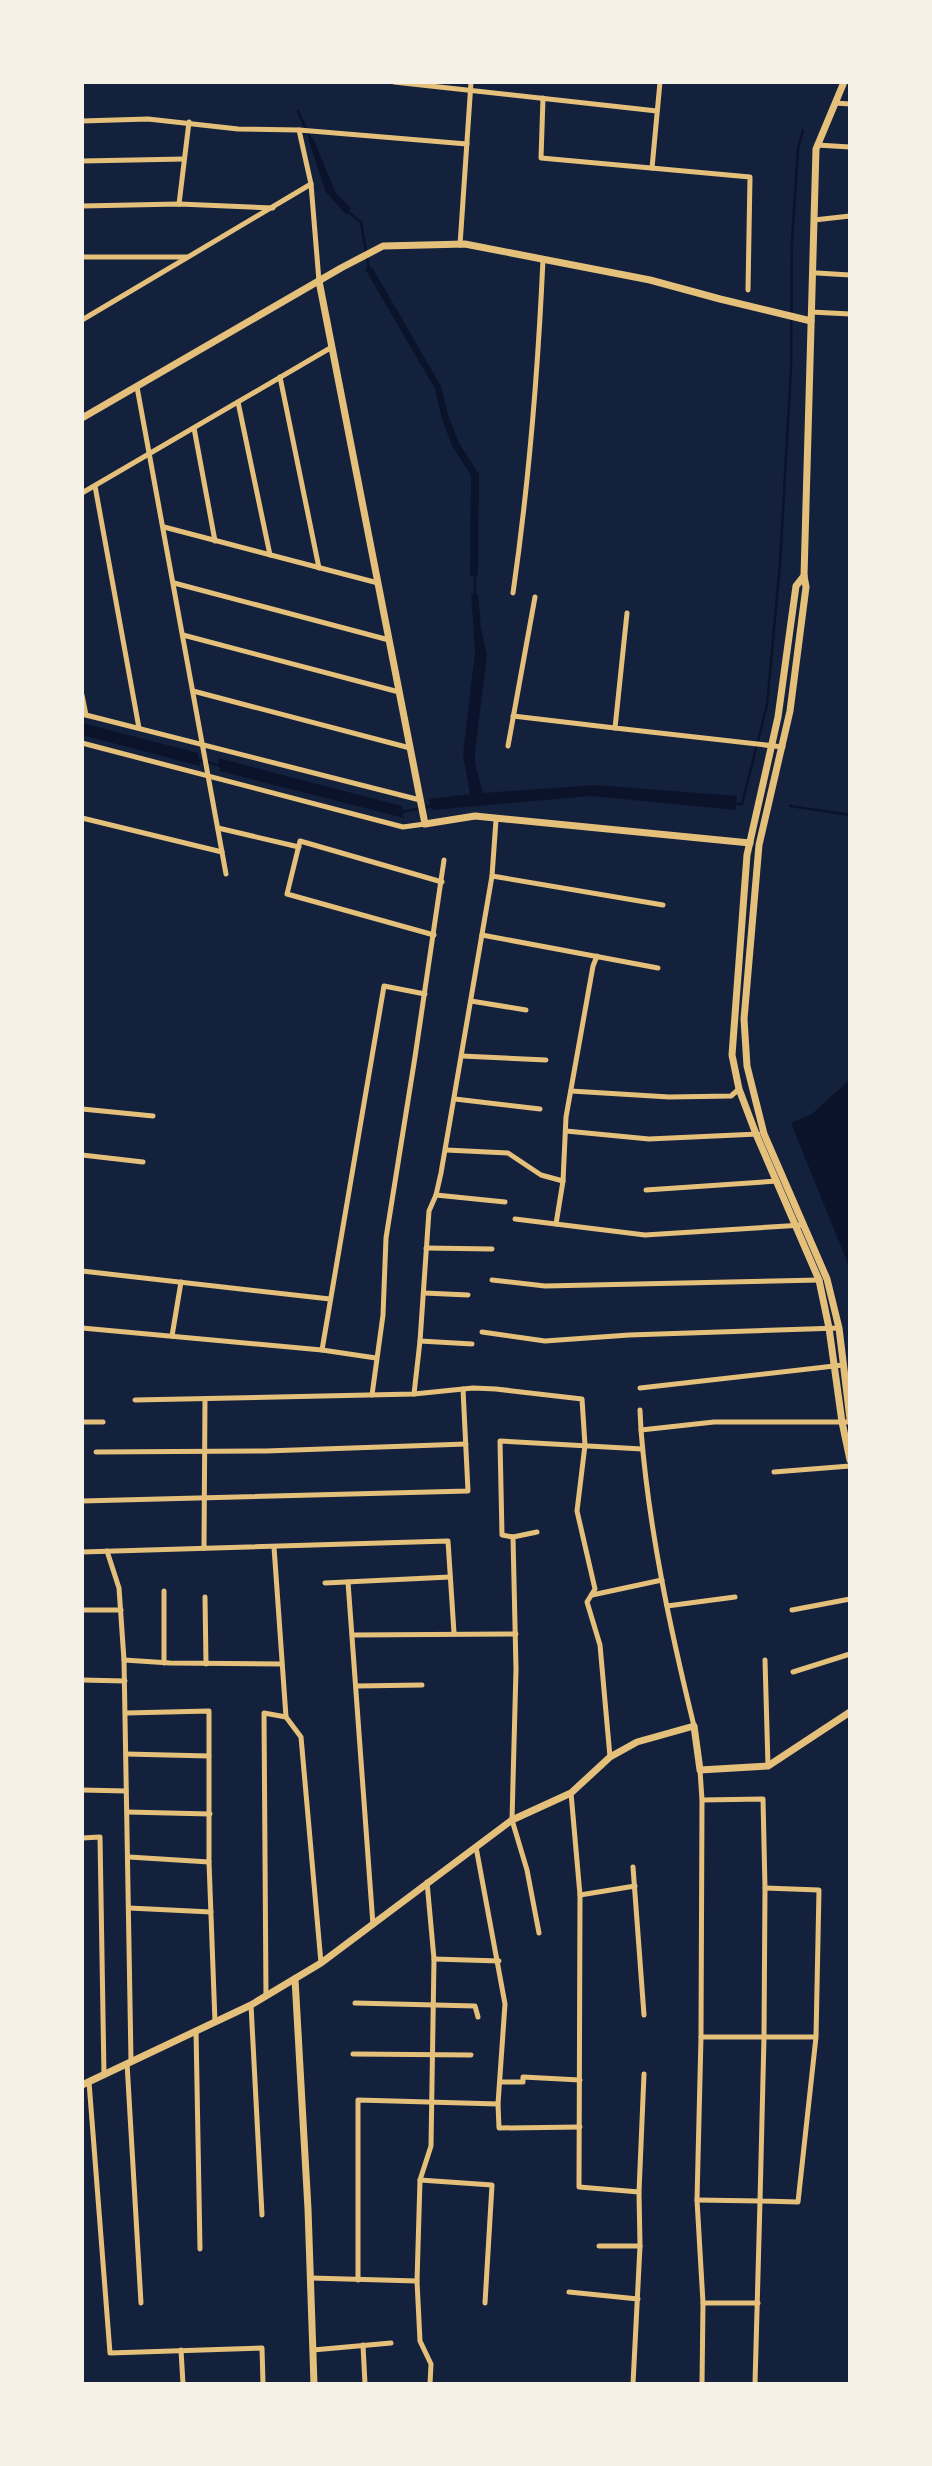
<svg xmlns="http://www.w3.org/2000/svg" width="932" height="2466" font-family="'Public Sans',sans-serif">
<rect width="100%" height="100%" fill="#14213d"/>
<g fill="#0b132b">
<path d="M313,138L336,193L351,208L346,215L326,192L308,139Z"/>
<path d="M372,267L441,386L448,415L459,443L479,474L478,575L470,576L471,475L452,446L441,416L435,389L365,269Z"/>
<path d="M471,594L478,595L481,628L487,655L475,751V764L483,793L595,785L737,796L735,810L591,796L432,810L429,799L470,794L463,755L475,652Z"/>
<path d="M82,723L198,753L200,766L82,735Z"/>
<path d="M218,758L402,806L404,818L220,771Z"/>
<path d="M850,1079V1269L791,1123L812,1114Z"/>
</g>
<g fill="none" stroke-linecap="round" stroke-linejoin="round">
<g stroke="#0b132b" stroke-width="2.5">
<path d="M298,111L311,140"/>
<path d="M347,211L361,222L369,270"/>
<path d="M475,595V574"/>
<path d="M197,759L221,766"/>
<path d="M734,804H742L767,705L780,564L791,369L792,241L798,149L803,130"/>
<path d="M790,806L850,815"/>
<path d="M401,812L432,806"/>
</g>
<g stroke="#e5c07b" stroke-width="5">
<path d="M394,82L657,111"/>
<path d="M543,98L541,158L750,177L748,290"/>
<path d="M835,103L850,104"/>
<path d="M82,121L148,119L238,129L299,130L311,184L319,281"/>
<path d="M299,130L467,144"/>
<path d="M817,145L850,147"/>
<path d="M82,161L184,159"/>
<path d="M652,168L660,82"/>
<path d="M179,204L189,122"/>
<path d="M82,206L179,204L273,208"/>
<path d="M814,220L850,216"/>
<path d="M460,245L471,82"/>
<path d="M82,257H187"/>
<path d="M817,273L850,275"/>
<path d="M811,312L850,314"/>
<path d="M82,320L311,184"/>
<path d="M280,377L319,568"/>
<path d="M137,387L226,874"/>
<path d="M238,402L270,555"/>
<path d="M194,428L215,541"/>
<path d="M95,486L139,728"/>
<path d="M82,493L332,347"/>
<path d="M164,527L378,583"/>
<path d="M174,583L389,640"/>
<path d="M513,593C529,482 538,371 543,259"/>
<path d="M627,613L615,728L783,747"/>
<path d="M183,635L399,692"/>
<path d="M193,691L410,748"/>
<path d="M82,695L86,715"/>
<path d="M82,714L420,800"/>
<path d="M513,716L615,728"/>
<path d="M82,743L403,827L425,824"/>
<path d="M508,746L535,597"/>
<path d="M82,818L222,852"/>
<path d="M496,820L492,876L663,905"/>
<path d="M218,828L299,847"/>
<path d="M434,935L287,894L300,841L442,882"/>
<path d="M482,935L658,968"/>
<path d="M471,1001L526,1010"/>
<path d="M462,1056L546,1060"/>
<path d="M571,1091L669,1097L731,1096L739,1089"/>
<path d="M455,1099L540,1109"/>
<path d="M82,1109L153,1116"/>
<path d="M566,1131L649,1139L758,1134"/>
<path d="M446,1150L508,1153L541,1175L563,1181"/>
<path d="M82,1155L143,1162"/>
<path d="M646,1190L777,1181"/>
<path d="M436,1195L505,1202"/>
<path d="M515,1219L645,1235L803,1225"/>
<path d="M556,1224L563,1181L566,1117L593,966L597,956"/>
<path d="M426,1248L492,1249"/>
<path d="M82,1271L330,1299"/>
<path d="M492,1280L545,1286L820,1280"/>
<path d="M424,1293L468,1295"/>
<path d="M82,1328L322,1350L376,1358"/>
<path d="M482,1332L545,1341L629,1335L839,1328"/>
<path d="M172,1336L181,1282"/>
<path d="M420,1341L472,1344"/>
<path d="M322,1350L384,986L425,994"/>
<path d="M640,1388L843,1365"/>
<path d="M414,1394L420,1341L429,1211L436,1195L441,1173L492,876"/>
<path d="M372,1395L383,1315L386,1238L415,1057L444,860"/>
<path d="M135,1400L414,1394L473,1388L496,1389L582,1399L585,1445L577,1511L595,1589L587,1602L600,1645L610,1757"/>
<path d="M640,1410L641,1430"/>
<path d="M82,1422H103"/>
<path d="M96,1452L266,1451L466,1444"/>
<path d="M774,1472L850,1466"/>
<path d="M82,1501L468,1491L463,1389"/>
<path d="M513,1537L537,1532"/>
<path d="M274,1547L286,1717L301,1737L321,1963"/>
<path d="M204,1548L205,1399"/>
<path d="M107,1551L119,1588L124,1660L131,2061"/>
<path d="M82,1552L448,1541L454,1633"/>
<path d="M348,1582L373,1925"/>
<path d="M325,1583L450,1577"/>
<path d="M164,1591V1663"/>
<path d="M592,1595L662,1580"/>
<path d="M205,1597L206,1664"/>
<path d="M667,1606L735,1597"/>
<path d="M82,1610H121"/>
<path d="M792,1610L850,1599"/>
<path d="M352,1635L516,1634"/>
<path d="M124,1660L170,1663L282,1664"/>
<path d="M765,1660L768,1766"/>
<path d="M793,1672L850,1654"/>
<path d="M82,1680L125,1681"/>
<path d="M356,1686L422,1685"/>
<path d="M126,1713L209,1711V1862L215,2022"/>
<path d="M694,1726C670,1628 649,1530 641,1430L714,1422H850"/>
<path d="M126,1754L209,1756"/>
<path d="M700,1770L702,1800L701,2037L697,2200L703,2303L702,2384"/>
<path d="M82,1790L126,1791"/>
<path d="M571,1793L580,1895L579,2187L639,2192L640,2246L633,2384"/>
<path d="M127,1812L210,1814"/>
<path d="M82,1838L100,1837L104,2075"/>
<path d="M129,1857L209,1862"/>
<path d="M633,1867L644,2015"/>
<path d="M427,1882L434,1959L431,2146L420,2180L417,2281L420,2341L431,2364L430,2384"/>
<path d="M765,1888L819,1890L816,2037H764L760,2201L798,2202L816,2037"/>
<path d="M580,1895L635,1886"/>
<path d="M129,1908L211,1912"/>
<path d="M539,1933L527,1870L512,1820L516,1669L513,1537L502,1535L500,1441L642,1449"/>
<path d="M434,1959L499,1961"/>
<path d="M266,1996L264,1713L286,1717"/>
<path d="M355,2003L475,2006L478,2017"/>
<path d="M251,2005L262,2215"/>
<path d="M196,2030L200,2249"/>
<path d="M701,2037H764L765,1888L763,1799L702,1800"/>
<path d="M353,2054L471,2055"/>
<path d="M127,2063L141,2303"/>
<path d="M89,2082L110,2353L262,2348L263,2384"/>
<path d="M500,2082H523V2077L580,2080"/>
<path d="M498,2104L499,2128L580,2127"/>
<path d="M420,2180L492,2185L485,2303"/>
<path d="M639,2192L644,2074"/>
<path d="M697,2200L760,2201L755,2384"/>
<path d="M599,2246H640"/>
<path d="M311,2278L417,2281"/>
<path d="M358,2280V2100L498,2104L505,2004L476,1847"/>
<path d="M569,2292L638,2299"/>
<path d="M703,2303H758"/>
<path d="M363,2345L365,2384"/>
<path d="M181,2350L183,2384"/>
<path d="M313,2350L391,2343"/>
</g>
<g stroke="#e5c07b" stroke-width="7">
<path d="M844,82L816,149L804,576L806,587L790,711L759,845L744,1019L747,1066L764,1134L827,1279L839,1328L850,1419"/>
<path d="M319,281L425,824L475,816L750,843"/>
<path d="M82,418L341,268L383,246L465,244L650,280L720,299L811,321"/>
<path d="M804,576L796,586L778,717L747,855L732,1055L739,1089L756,1134L819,1280L829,1328L842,1422L850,1460"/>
<path d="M295,1979L308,2209L314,2384"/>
<path d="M82,2085L251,2005L321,1963L512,1820L571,1793L610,1757L637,1742L694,1726L700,1770L768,1766L850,1712"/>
</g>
</g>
<rect width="932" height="2466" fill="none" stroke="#f6f1e7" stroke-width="168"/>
</svg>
